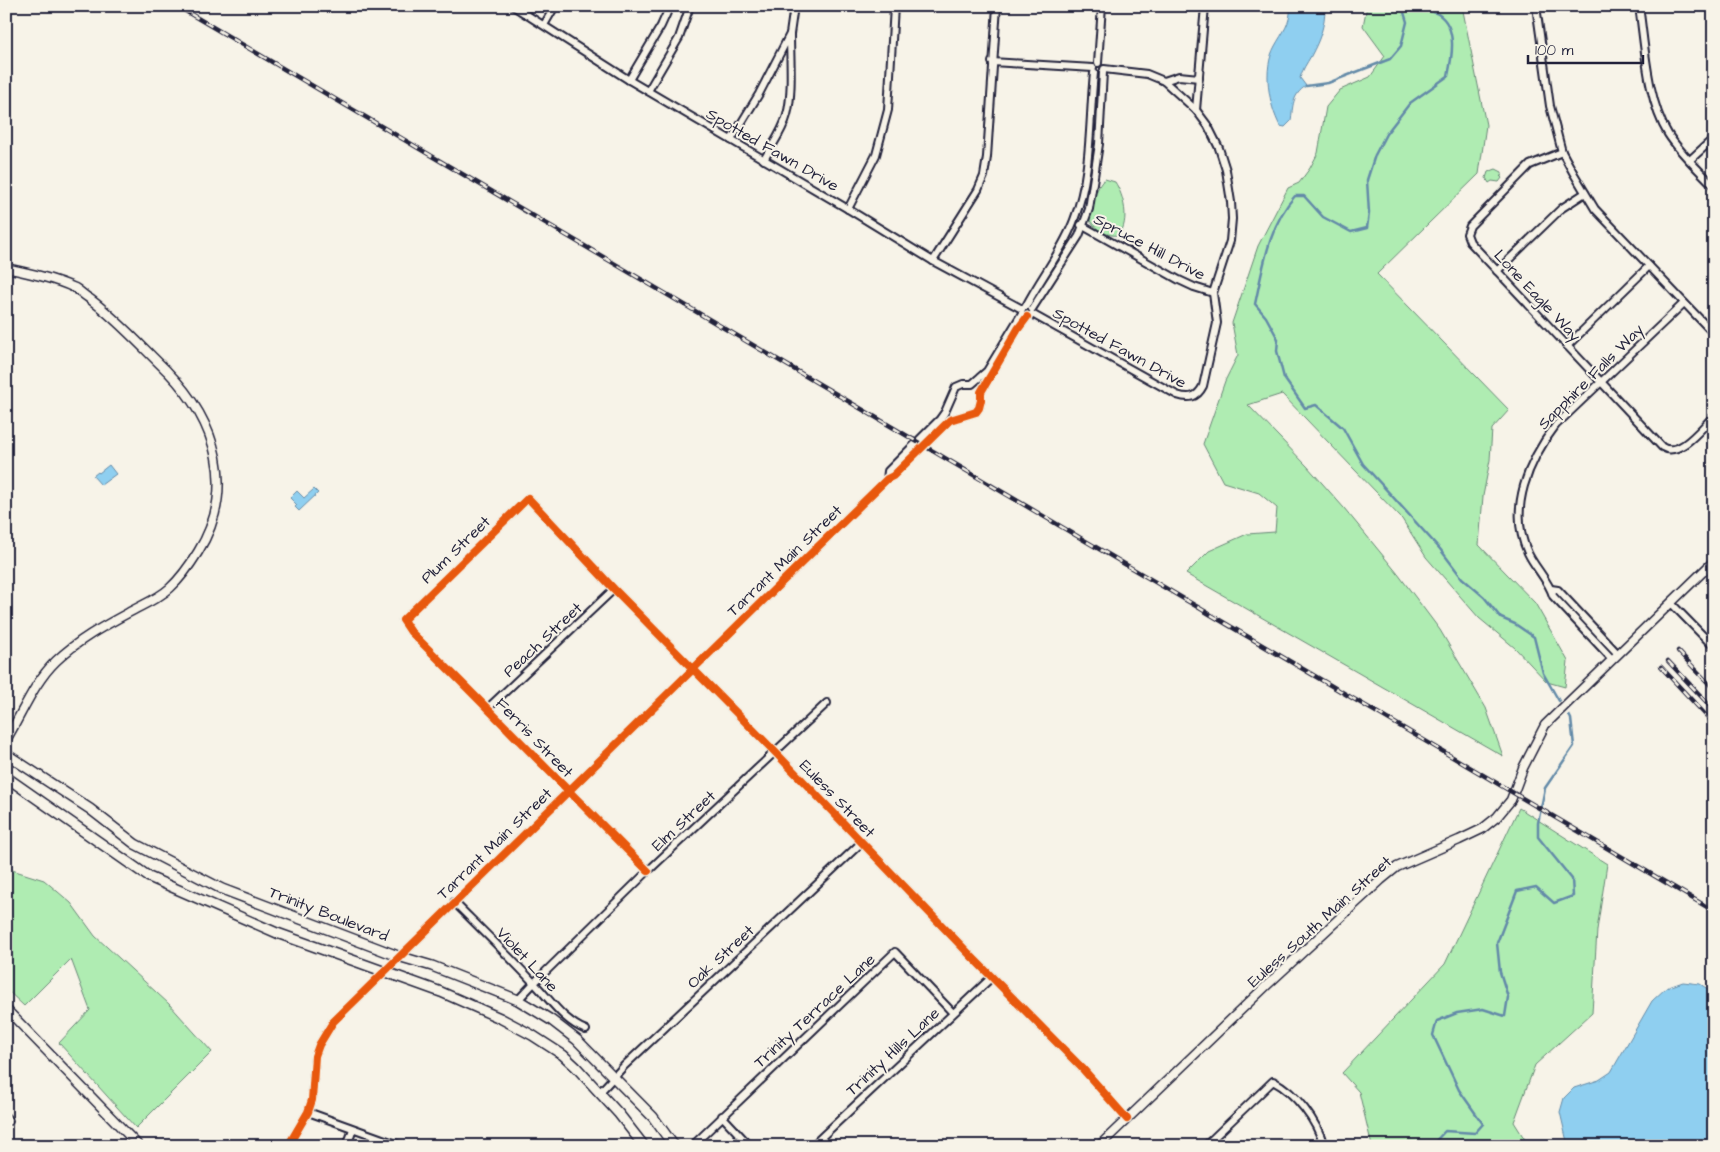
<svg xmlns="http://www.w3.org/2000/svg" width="1720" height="1152" font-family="'Architects Daughter',sans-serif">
<rect width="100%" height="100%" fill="#f7f3e8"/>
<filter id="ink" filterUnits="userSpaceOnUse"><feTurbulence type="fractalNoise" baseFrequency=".02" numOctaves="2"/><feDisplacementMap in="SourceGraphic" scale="10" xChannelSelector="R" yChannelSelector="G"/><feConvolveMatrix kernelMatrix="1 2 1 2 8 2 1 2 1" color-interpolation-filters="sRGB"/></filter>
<g filter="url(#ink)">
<g fill="#afecb2" stroke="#688776">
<path d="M1367,6H1462L1486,125L1479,174L1377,274L1509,410L1492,429L1490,460L1483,496L1479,545L1535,603L1568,661L1565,687L1547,682L1515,648L1479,618L1426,557L1402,519L1282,394L1248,405L1307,466L1344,508L1398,574L1440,630L1486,708L1503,756L1186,574L1209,551L1247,534L1275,532L1277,508L1259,493L1223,482L1203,444L1225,381L1238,355L1232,323L1258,246L1288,188L1299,183L1310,168L1318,153L1326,107L1340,90L1370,77L1385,56L1363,26Z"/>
<path d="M1496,169L1502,172V176H1500L1502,178L1499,182L1492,181L1489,183L1486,178L1488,172Z"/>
<path d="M1105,179L1115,182C1124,196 1130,221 1119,235C1108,237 1096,230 1090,221C1090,210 1096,185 1105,179Z"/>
<path d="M1519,808L1607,864L1597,930L1592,1013L1535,1065L1514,1122L1529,1146H1372L1359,1092L1342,1073L1445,964Z"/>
<path d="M12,870L44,880L71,903L95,936L169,1004L212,1052L136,1128L59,1043L90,1010L71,959L24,1006L6,989V875Z"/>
</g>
<g fill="#8fcff0" stroke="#638aa8">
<path d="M1290,6H1325C1325,26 1320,39 1311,56C1307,63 1302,70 1300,78L1306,86C1292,95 1293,106 1291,121L1285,127L1280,126C1269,105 1262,69 1275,46C1282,33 1292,22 1290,6Z"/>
<path d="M109,465L116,474L101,485L93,476L98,472L99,473Z"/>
<path d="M314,489L318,493L299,511L295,507L297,505L290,498L297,491L304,498Z"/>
<path d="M1683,982L1700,984L1714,993V1146H1568L1560,1112L1564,1098L1574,1088L1599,1080L1611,1072L1652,1001L1666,988Z"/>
</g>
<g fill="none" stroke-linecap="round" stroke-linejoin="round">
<g stroke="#638aa8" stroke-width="2.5">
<path d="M1412,6C1420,9 1431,10 1438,14C1458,27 1452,57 1448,76L1410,103L1386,134L1375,155L1367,180L1369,213L1367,228L1351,232L1323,217L1304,196H1295C1269,224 1263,268 1255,304L1266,317L1278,339L1277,351L1284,378L1305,408L1316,405L1343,428L1363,464L1440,549L1462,578L1484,597L1501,618L1515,624L1534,637L1543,673L1559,701"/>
<path d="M1306,86L1328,83L1390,59L1401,46L1407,22L1402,6"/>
<path d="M1431,1146L1445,1131L1475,1133L1483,1124L1459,1090L1433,1035L1437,1021L1457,1013L1483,1009L1505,1016L1508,997L1500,972L1497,943L1517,891L1536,887L1554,903L1573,896L1572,879L1538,837V823L1545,788L1574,746L1571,719L1569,715"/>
</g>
<defs>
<g id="minor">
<path d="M513,6L629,80L848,209L933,261L1022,309"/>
<path d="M1536,6L1550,106L1562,152L1574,174L1595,209L1714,334"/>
<path d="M1639,6C1645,46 1647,100 1668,134C1680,153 1698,169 1714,186"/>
<path d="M544,25L555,6"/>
<path d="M790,34L794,6"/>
<path d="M992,62L1093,68"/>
<path d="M1098,63L1102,6"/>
<path d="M629,80L661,26L670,6"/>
<path d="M1164,81L1179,76L1199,78"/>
<path d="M648,91L679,38L690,6"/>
<path d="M1196,110L1205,6"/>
<path d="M731,140L759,94L790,34C790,58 793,93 787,115C783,131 772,145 764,160"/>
<path d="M1562,152L1530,165L1470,226L1467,234L1470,242L1662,447C1680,458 1701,428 1714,416"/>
<path d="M1690,160L1714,138"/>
<path d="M848,209L876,155L888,110L894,6"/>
<path d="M1081,225L1179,280L1194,287L1213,293"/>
<path d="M933,261L978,190L984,176L987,157L997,6"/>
<path d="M1497,271L1562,208L1585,193"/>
<path d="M1026,306C1041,277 1063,250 1074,220C1092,174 1089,121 1094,73"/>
<path d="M1032,309L1079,236L1089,209L1099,144L1103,72"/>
<path d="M1032,314L1177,395C1189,399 1197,398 1203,386L1217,323L1213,293L1230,241L1232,219L1231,202L1226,170L1219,148L1208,126L1196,110L1164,81L1147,74L1104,69"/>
<path d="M1567,346L1649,266"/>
<path d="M887,479L888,471L940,419L945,412L956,387L963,384H972L987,371L1022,313"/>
<path d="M1551,589L1558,590L1618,654"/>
<path d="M1672,604L1714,647"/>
<path d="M1612,659L1553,596C1549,581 1535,568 1528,553C1507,509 1529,460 1556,425L1684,303"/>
<path d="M488,708L614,589"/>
<path d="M648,871C569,792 491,711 411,632L403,620L528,498L614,589L776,753L973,958L1082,1068L1127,1119"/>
<path d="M454,902C480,928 507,954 533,982C550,999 563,1021 586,1030"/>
<path d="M518,1000L534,983L648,871L827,703"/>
<path d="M600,1092L624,1066L862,842"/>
<path d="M308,1112L402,1146"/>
<path d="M722,1116L750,1146"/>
<path d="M6,1117L9,1121"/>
<path d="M288,1146L308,1112L312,1100L315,1056L319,1045L333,1022L887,479L893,476L950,420L976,412L979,408L981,400V392L1018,329L1027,317"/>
<path d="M347,1146L353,1129"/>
<path d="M692,1146L895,952L953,1013"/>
<path d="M812,1146L992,977"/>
<path d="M1205,1146L1273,1081C1296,1093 1317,1121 1324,1146"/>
</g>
<g id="tertiary">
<path d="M6,268C29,273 53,278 75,288C80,291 85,296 90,299C118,320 142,347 167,371C217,422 237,489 198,552C190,565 181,578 170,588C158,599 142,605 128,613C102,627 78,640 56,661C34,682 22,714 6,740"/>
<path d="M6,1009L139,1146"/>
<path d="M1099,1146L1267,985L1381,880L1397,867L1459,840L1482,829L1497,817L1511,800L1523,768L1545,725L1714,561"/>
</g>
<g id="secondary">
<path d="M6,754L90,809L135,844L222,889L398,956L432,966L518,1000L551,1020L577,1040L653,1117L674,1146"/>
<path d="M6,777L149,877L277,933L441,992L500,1018L532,1035L563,1055L576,1067L619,1114L644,1146"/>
</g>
</defs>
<use href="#minor" stroke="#22223b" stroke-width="10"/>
<use href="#tertiary" stroke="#22223b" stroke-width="11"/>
<use href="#secondary" stroke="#22223b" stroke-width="12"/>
<use href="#minor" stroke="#f7f3e8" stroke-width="6"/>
<use href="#tertiary" stroke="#f7f3e8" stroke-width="8"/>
<use href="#secondary" stroke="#f7f3e8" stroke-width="9"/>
<defs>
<g id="rail">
<path d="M177,6L1714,911"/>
<path d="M1678,651L1714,689"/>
<path d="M1668,661L1714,710"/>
<path d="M1661,667L1714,724"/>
</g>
</defs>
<use href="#rail" stroke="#22223b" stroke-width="4.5"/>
<use href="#rail" stroke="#f7f3e8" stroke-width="2.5" stroke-dasharray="8" stroke-linecap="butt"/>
<defs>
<g id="cycleway">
<path d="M648,871C569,792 491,711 411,632L403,620L528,498L614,589L776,753L973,958L1082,1068L1127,1119"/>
<path d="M288,1146L308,1112L312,1100L315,1056L319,1045L333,1022L887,479L893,476L950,420L976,412L979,408L981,400V392L1018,329L1027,317"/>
</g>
</defs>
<use href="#cycleway" stroke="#f7f3e8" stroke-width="11"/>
<use href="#cycleway" stroke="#e8590c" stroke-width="8"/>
</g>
</g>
<g text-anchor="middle" stroke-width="4" stroke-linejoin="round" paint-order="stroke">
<g font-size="16" fill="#22223b" stroke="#f7f3e8">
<text transform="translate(773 149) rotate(30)" y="6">Spotted Fawn Drive</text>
<text transform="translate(1150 246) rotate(28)" y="6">Spruce Hill Drive</text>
<text transform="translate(1538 295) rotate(47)" y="6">Lone Eagle Way</text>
<text transform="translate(1120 347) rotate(29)" y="6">Spotted Fawn Drive</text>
<text transform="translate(1590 376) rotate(-45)" y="6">Sapphire Falls Way</text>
<text transform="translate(455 549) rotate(-44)" y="6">Plum Street</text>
<text transform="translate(784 560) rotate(-44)" y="6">Tarrant Main Street</text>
<text transform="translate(542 639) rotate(-43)" y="6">Peach Street</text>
<text transform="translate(535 737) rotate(46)" y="6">Ferris Street</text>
<text transform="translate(838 798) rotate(46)" y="6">Euless Street</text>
<text transform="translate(683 820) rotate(-43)" y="6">Elm Street</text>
<text transform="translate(494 843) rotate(-44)" y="6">Tarrant Main Street</text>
<text transform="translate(329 913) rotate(21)" y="6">Trinity Boulevard</text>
<text transform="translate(1319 921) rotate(-42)" y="6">Euless South Main Street</text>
<text transform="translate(720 956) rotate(-43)" y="6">Oak Street</text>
<text transform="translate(528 959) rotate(47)" y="6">Violet Lane</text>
<text transform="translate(814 1010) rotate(-43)" y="6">Trinity Terrace Lane</text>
<text transform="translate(892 1051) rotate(-43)" y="6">Trinity Hills Lane</text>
</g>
</g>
<rect width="1720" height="1152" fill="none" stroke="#f7f3e8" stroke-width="25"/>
<rect x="12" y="12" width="1695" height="1127" fill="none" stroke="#22223b" stroke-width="2" filter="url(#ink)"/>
<path d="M1528 55v8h115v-8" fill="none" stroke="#22223b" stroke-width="2.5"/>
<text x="1535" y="55" font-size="15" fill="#22223b" stroke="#f7f3e8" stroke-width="4" paint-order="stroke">100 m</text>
</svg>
